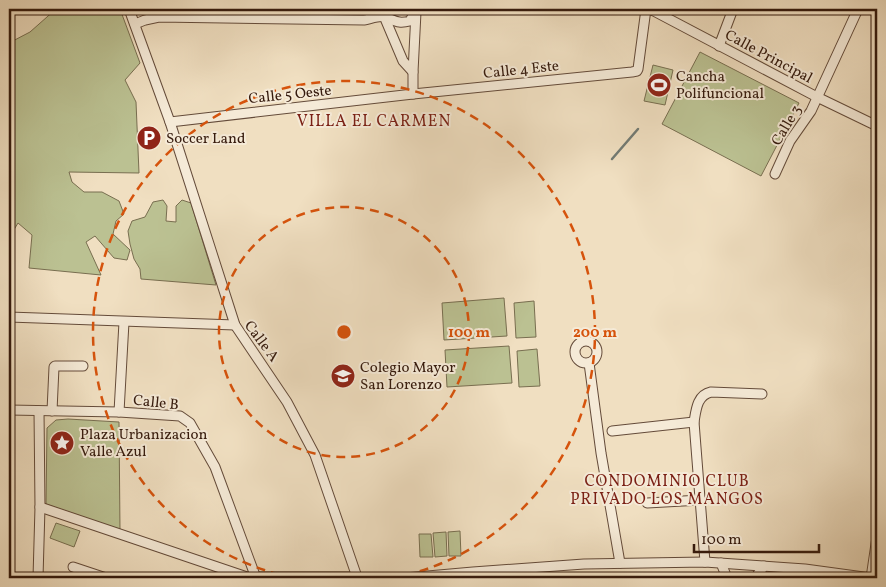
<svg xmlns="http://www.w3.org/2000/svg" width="886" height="587" font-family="Vollkorn,serif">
<rect width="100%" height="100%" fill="#f0dfc1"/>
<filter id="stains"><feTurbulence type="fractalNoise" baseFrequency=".004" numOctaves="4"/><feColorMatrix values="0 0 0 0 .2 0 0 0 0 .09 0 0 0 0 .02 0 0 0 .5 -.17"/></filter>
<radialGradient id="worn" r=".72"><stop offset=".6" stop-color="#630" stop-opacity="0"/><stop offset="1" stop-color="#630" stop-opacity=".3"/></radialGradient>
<g fill="#bbc192" stroke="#786e50">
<path d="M56,9H120L140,63L125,80L136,102L139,173L69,172L72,182L84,192H102L119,201L124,214L116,221L113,234L130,250L127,260L114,258L95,236L86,242L101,275L29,268L32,235L18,223L9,238V43L30,32Z"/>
<path d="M700,52L799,103L761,176L662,124Z"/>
<path d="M653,65L673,70L665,105L644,101Z"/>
<path d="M163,200L167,206L166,221L176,222V206L182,200L191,203L216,285L141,279L140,269L134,259L130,244L128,231L132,221L145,217L153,202Z"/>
<path d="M504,298L507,336L444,340L442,303Z"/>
<path d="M534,301L536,337L516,338L514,303Z"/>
<path d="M509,346L512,383L447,387L445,350Z"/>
<path d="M537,349L540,386L519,387L517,351Z"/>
<path d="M68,419L119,422L120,531L46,504L47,428L56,420Z"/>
<path d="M56,523L80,531L74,547L50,538Z"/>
<path d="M460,531L461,556H449L448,532Z"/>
<path d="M446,532L447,556L435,557L433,533Z"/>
<path d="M419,534H431L433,557H420Z"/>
</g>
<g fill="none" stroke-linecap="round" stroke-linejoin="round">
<path stroke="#727b74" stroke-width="2.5" d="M612,159L638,129"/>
<defs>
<g id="minor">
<path d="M129,9L170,122L235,325L287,402L315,455L357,577L359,578"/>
<path d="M381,9L403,61L413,72"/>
<path d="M650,9L817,97L877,126"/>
<path d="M135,24L145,20L159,17L364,20C370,19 380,15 385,17C396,21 398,24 410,21L416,10"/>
<path d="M719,46L733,9"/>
<path d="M413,94V72L416,12"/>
<path d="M170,122L413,94L632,72L637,71L638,69L646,9"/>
<path d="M775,174L790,141L811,111L858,9"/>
<path d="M9,317L235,325"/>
<circle cx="586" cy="352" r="11"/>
<path d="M589,363L601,453L620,563"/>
<path d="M9,410L119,412L180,416L190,423L215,467L256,578"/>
<path d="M52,411L54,367L55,366H83"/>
<path d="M119,412L124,322"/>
<path d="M612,431L694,422"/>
<path d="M647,503L701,500"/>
<path d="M40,507L247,577H357"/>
<path d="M705,562L694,422C696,410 697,395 711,392L762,394"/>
<path d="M721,563L727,578"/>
<path d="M73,567L106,578"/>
<path d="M38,578L40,507L39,411"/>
<path d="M405,578L473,572L584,564L705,562L805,569L871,578L877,537"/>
<path d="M755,578L764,566"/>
</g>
</defs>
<use href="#minor" stroke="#644b3a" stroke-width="11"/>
<use href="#minor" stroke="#f5ead7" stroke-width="9"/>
</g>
<g fill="none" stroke="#d6530c" stroke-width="2.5" stroke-dasharray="9 6">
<circle cx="344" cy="332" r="125"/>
<path d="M294 578A251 251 0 1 1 394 578"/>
</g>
<defs>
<symbol id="stadium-disc" viewBox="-11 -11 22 22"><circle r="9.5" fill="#8f2418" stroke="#f5ead7"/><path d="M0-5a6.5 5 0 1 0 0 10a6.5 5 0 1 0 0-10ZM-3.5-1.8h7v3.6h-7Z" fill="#fff"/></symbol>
<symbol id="parking-disc" viewBox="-11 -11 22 22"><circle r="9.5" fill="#8f2418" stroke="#f5ead7"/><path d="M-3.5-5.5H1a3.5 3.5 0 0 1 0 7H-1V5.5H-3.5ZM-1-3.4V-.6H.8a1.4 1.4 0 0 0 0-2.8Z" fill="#fff"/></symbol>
<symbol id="school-disc" viewBox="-11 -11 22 22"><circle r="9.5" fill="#8f2418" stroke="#f5ead7"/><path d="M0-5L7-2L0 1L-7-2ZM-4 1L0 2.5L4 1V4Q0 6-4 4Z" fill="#fff"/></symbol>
<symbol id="sight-disc" viewBox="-11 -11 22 22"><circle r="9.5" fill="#8f2418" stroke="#f5ead7"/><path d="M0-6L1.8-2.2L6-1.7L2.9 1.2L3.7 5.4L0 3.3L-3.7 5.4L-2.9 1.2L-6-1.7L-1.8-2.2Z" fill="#fff"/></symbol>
</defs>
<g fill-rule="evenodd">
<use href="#stadium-disc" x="645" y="71" width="28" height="28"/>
<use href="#parking-disc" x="135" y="124" width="28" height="28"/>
<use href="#school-disc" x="329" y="362" width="28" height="28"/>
<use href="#sight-disc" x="48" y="429" width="28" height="28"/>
</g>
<g text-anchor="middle" stroke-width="4" stroke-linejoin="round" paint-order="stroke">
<g font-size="15" fill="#351a0d" stroke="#f5ead7">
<text transform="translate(769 56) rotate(28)" y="5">Calle Principal</text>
<text transform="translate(521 69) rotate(-6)" y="5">Calle 4 Este</text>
<text transform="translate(290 94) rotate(-6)" y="5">Calle 5 Oeste</text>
<text transform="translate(786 125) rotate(-59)" y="5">Calle 3</text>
<text transform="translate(262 341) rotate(53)" y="5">Calle A</text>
<text transform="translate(156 402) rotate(6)" y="5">Calle B</text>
</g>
<g font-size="15" fill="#351a0d" stroke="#f5ead7" text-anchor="start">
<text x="676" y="81">Cancha<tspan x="676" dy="17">Polifuncional</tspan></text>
<text x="166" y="143">Soccer Land</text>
<text x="360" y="372">Colegio Mayor<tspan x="360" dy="17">San Lorenzo</tspan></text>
<text x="80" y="439">Plaza Urbanizacion<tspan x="80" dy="17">Valle Azul</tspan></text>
</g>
<g font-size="16" letter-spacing="1" fill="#7a1f14" stroke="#f5ead7">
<text x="374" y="126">VILLA EL CARMEN</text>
<text x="667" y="486">CONDOMINIO CLUB<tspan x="667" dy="18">PRIVADO LOS MANGOS</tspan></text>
</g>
</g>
<circle cx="344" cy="332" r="8" fill="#d6530c" stroke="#f5ead7" stroke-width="2.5"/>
<g font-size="15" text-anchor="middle" font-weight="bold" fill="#d6530c" stroke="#f5ead7" stroke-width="4" stroke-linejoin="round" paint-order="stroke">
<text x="469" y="337">100 m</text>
<text x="595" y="337">200 m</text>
</g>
<rect width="886" height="587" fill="none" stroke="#f0dfc1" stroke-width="30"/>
<rect x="10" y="10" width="866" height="567" fill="none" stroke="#351a0d" stroke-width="2.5"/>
<rect x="15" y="15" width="856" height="557" fill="none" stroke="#351a0d"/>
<path d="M694 544v8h125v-8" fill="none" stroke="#351a0d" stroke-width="2.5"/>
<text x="701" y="544" font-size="15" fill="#351a0d" stroke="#f5ead7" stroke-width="4" paint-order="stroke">100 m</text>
<rect width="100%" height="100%" filter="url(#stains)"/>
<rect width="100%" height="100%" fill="url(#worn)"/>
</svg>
